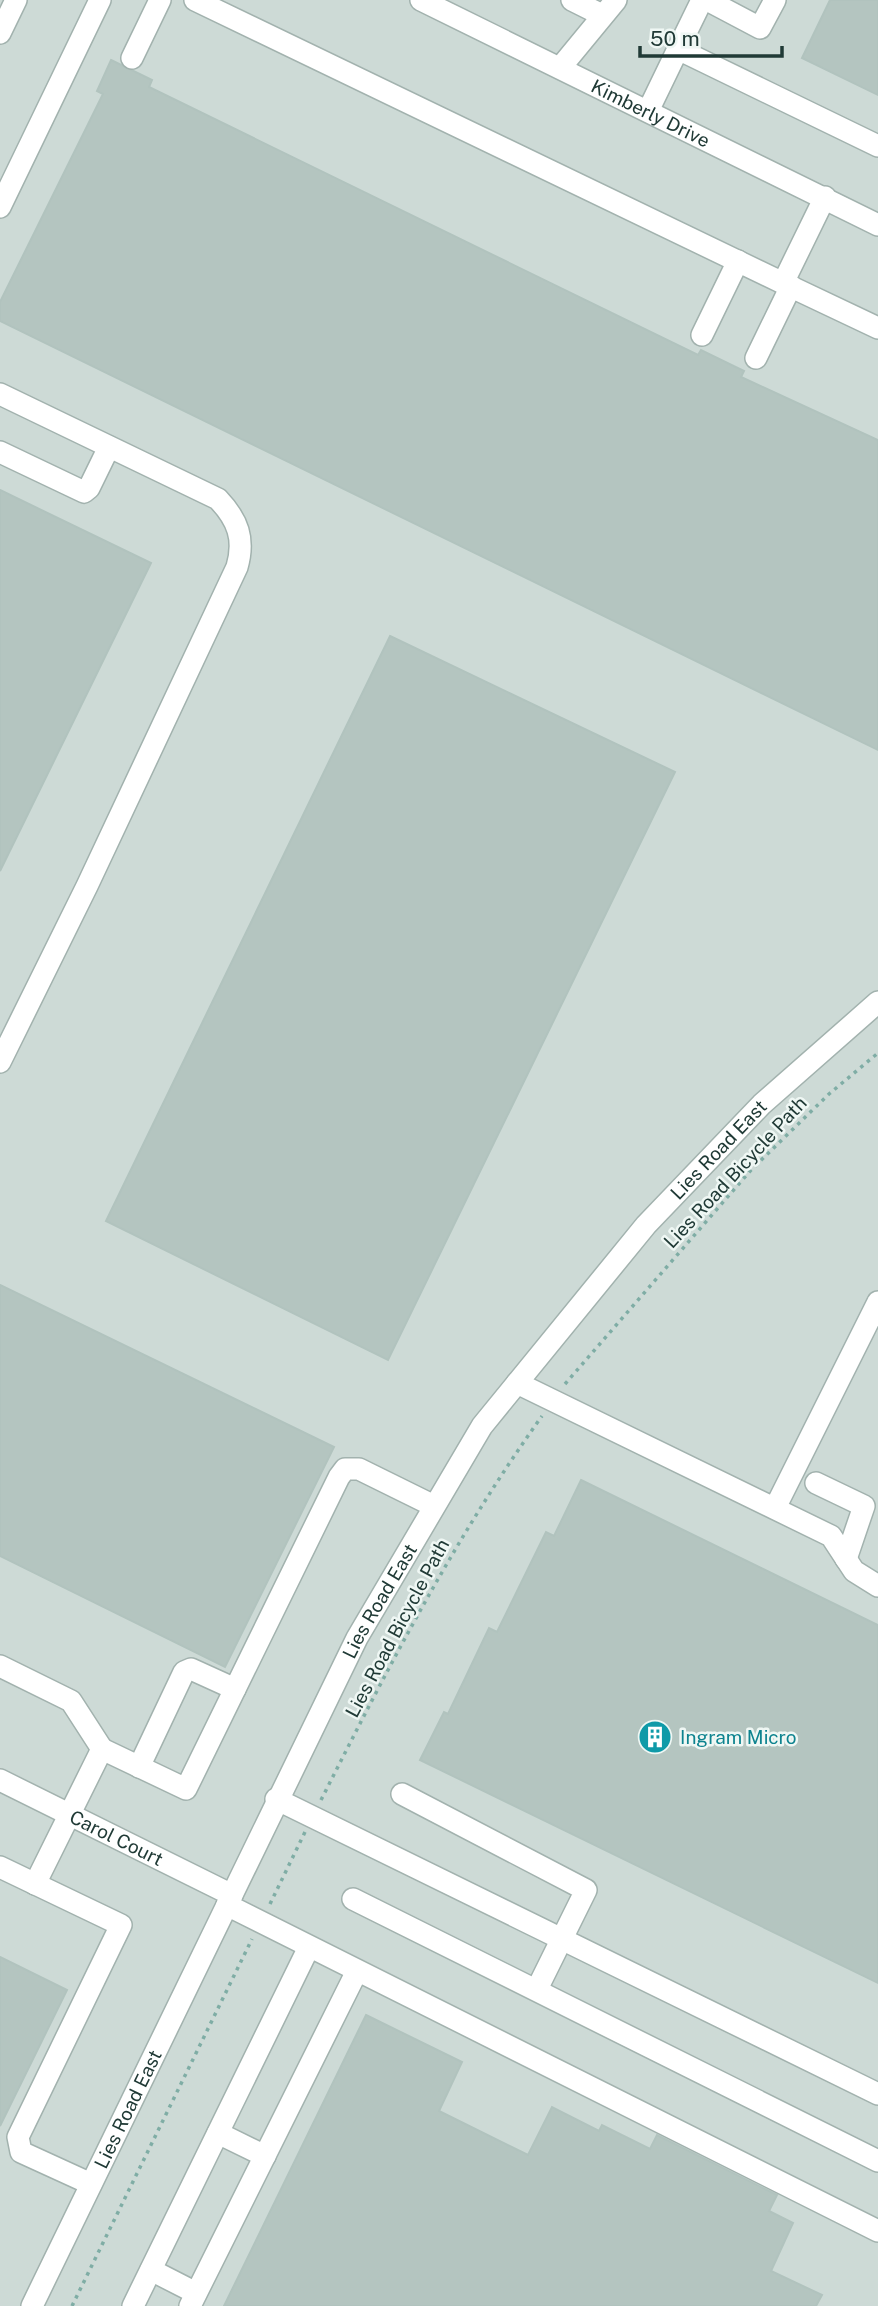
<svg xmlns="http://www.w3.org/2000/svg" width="878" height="2306" font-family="'Public Sans',sans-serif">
<rect width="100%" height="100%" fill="#dfeae6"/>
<rect fill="#cddad6" x="0" y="0" width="878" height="2306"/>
<g fill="#b4c5c0" stroke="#b1c3be" stroke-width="2">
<path d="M830,0H878V95L802,58Z"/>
<path d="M111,60L152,80L149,87L698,355L701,350L744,371L741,377L878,440V750L0,321V302L103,94L97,91Z"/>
<path d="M0,490L151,563L0,871Z"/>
<path d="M390,636L675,772L388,1360L106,1221Z"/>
<path d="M0,1285L334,1447L225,1667L0,1556Z"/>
<path d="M581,1480L878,1625V1983L420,1760L444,1712L448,1714L489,1628L497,1632L546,1532L554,1536Z"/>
<path d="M0,1957L67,1990L0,2126Z"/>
<path d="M366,2015L462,2062L439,2111L528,2155L552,2107L599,2131L602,2125L650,2149L657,2135L777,2195L769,2211L793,2223L771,2271L822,2295L816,2306H224Z"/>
</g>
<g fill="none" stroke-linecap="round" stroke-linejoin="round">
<defs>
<g id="minor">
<path d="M195,0L783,283L825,197"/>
<path id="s1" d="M421,0L878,225"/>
<path d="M572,0L602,15"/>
<path d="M707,0L760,28L775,0"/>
<path d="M0,33L16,0"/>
<path d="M678,49L702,0"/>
<path d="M132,58L160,0"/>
<path d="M560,68L616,0"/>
<path d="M648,111L678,49L878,146"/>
<path d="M0,207L100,0"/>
<path d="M783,283L878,328"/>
<path d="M702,335L738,261"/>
<path d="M756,358L791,286"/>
<path d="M0,394L218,499C238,520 245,539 237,567L87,886L0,1062"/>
<path d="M0,452L84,492L89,488L109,447"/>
<path d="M517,1383L831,1536L854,1571L878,1586"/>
<path d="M816,1483L864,1506L846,1559"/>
<path d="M775,1508L878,1302"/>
<path d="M0,1666L71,1701L102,1749"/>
<path d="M139,1767L184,1672L191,1669L235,1689"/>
<path id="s2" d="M0,1780L232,1895"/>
<path d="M402,1794L586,1890L537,1989"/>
<path d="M276,1799L878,2094"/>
<path d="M0,1867L121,1925L18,2137L21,2152L91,2184"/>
<path d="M35,1884L102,1749L186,1789L339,1477L345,1469H359L434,1506"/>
<path d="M353,1899L878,2161"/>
<path d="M227,1905L878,2231"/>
<path d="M218,2133L265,2156"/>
<path d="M151,2270L196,2293"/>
<path id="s3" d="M32,2306L357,1638L482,1426L646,1225L762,1104L878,1002"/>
<path d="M133,2306L309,1947"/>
<path d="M190,2306L357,1971"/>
</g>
</defs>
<use href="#minor" stroke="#a2b2ae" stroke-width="24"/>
<g stroke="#7fada5" stroke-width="3.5" stroke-dasharray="3.5 5" stroke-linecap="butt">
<path d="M565,1384L751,1170L829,1094L878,1053"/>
<path d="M321,1800C389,1666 454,1539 542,1416"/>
<path d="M270,1904L305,1832"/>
<path d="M72,2306L252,1939"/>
</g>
<use href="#minor" stroke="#fff" stroke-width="21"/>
</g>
<defs>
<symbol id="building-disc" viewBox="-11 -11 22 22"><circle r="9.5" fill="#0f9aa8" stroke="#eff7f4"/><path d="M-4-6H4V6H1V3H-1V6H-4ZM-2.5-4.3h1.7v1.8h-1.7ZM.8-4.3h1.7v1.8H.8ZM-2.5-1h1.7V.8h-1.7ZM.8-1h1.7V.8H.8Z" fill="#fff"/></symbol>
</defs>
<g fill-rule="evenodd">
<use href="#building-disc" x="636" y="1718" width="38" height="38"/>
</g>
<g text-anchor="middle" stroke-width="5" stroke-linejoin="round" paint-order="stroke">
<g font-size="19" fill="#203a36" stroke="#eff7f4">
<text dy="7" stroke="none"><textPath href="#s1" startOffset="256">Kimberly Drive</textPath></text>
<text dy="7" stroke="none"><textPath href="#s3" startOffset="1353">Lies Road East</textPath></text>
<text transform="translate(735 1172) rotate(-47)" y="7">Lies Road Bicycle Path</text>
<text dy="7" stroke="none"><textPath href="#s3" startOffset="786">Lies Road East</textPath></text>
<text transform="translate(397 1628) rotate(-62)" y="7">Lies Road Bicycle Path</text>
<text dy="7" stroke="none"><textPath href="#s2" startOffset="130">Carol Court</textPath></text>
<text dy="7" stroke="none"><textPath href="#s3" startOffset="219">Lies Road East</textPath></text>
</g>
<g font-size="19" fill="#0d838f" stroke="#eff7f4" text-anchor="start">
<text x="680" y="1744">Ingram Micro</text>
</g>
</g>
<path d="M640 46v10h142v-10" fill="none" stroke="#203a36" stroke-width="3.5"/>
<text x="650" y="46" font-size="21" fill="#203a36" stroke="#eff7f4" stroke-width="5" paint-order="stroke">50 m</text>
</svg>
